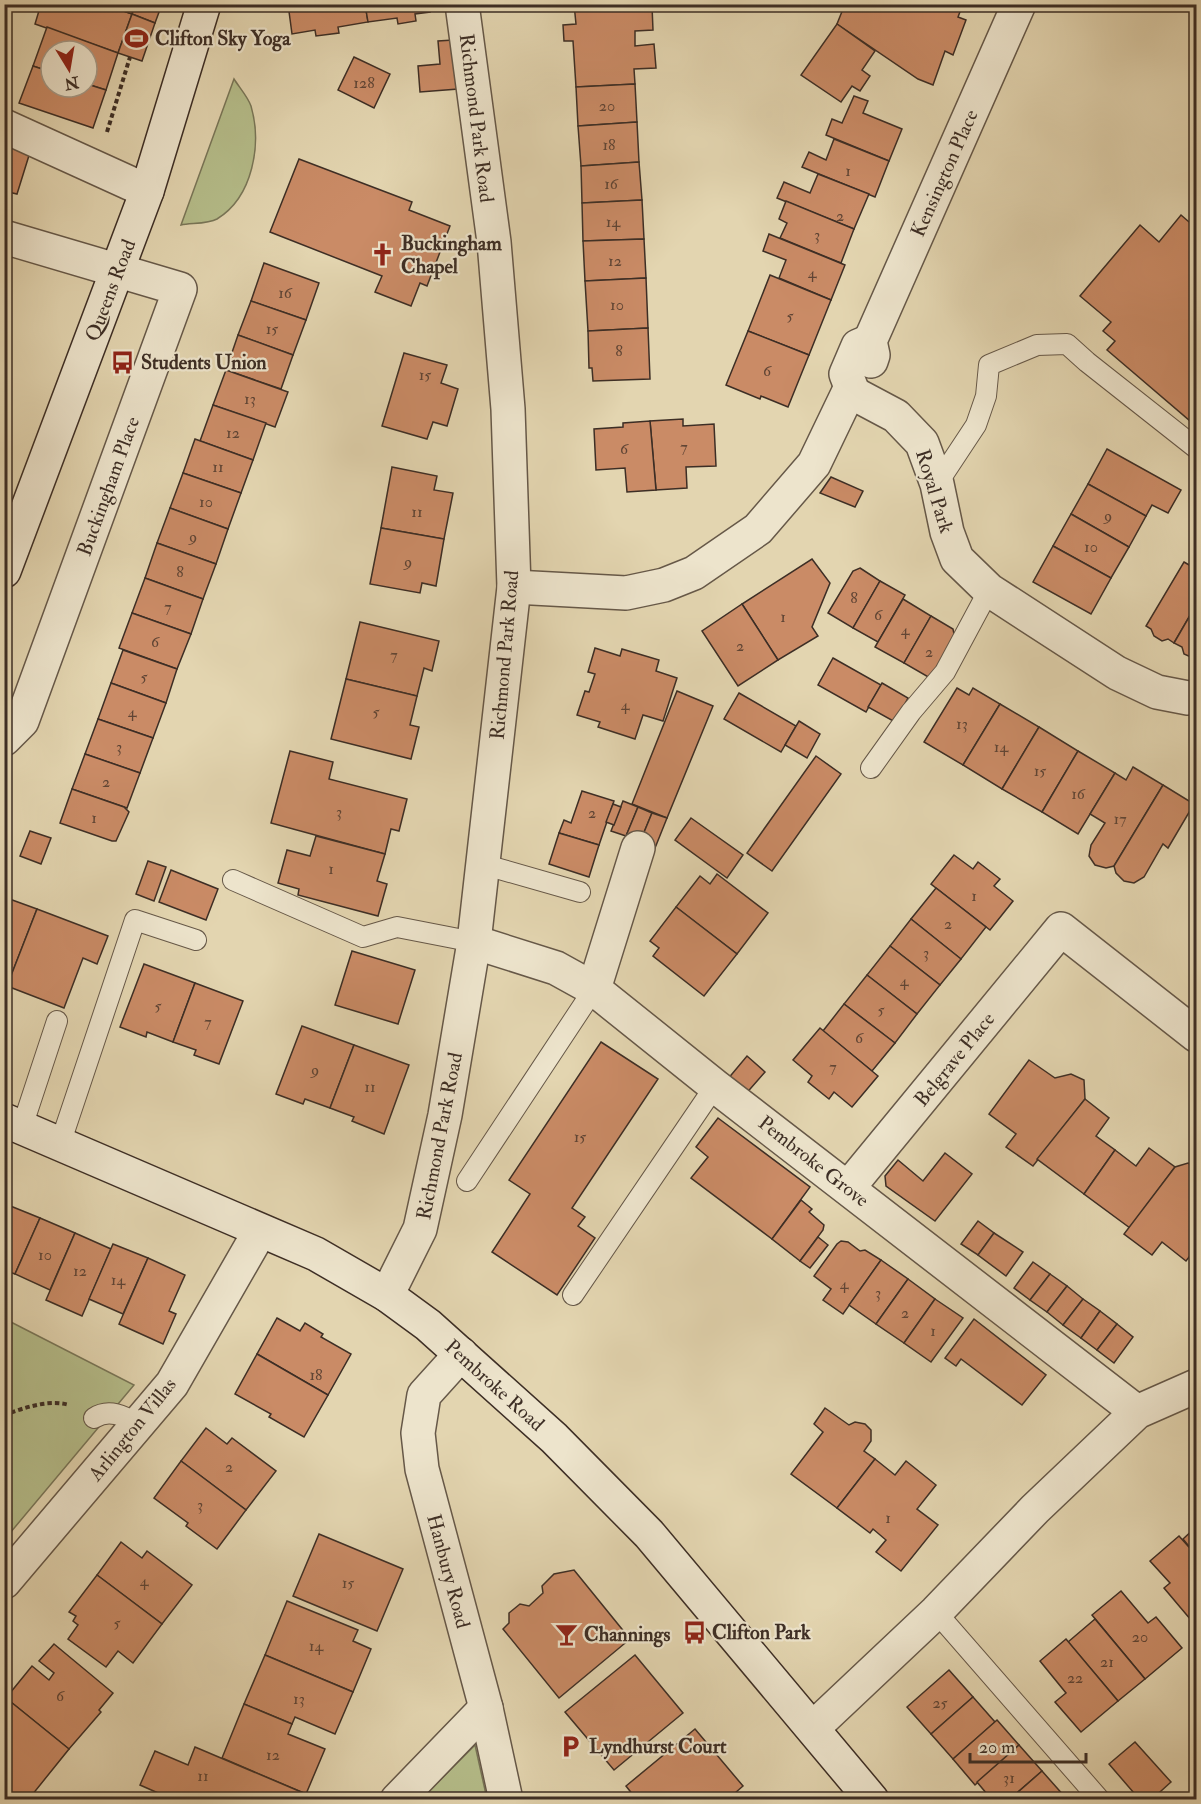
<svg xmlns="http://www.w3.org/2000/svg" width="1201" height="1804" font-family="'IM FELL Double Pica',serif">
<rect width="100%" height="100%" fill="#e3d5b0"/>
<filter id="stains"><feTurbulence type="fractalNoise" baseFrequency=".00333" numOctaves="4"/><feColorMatrix values="0 0 0 0 .2 0 0 0 0 .09 0 0 0 0 .02 0 0 0 .5 -.17"/></filter>
<radialGradient id="worn" r=".72"><stop offset=".6" stop-color="#630" stop-opacity="0"/><stop offset="1" stop-color="#630" stop-opacity=".3"/></radialGradient>
<g fill="#b5bd8a" stroke="#797658" stroke-width="1.5">
<path d="M234,79C239,87 248,97 251,106C262,144 253,197 217,219C208,224 191,223 181,225Z"/>
<path d="M5,1319L134,1385L5,1539Z"/>
<path d="M475,1745L487,1799H421Z"/>
</g>
<g fill="#ca8b66" stroke="#3d2e25" stroke-width="1.5">
<path d="M41,4H104L132,14L118,53L35,24Z"/>
<path d="M104,4H135L132,14Z"/>
<path d="M135,4H162L155,23L132,14Z"/>
<path d="M288,4H365L368,22L338,27L339,33L316,36L315,30L292,34Z"/>
<path d="M365,4H429L430,12L415,14L416,21L398,24L397,18L368,22Z"/>
<path d="M574,4H632V8L652,6L653,30L635,31V46L654,44L656,68L634,69L635,84L576,87L573,41H564L563,25L576,24Z"/>
<path d="M845,4H963L958,17L966,20L953,55L945,51L933,85L918,79L837,24Z"/>
<path d="M132,14L155,23L142,61L118,53Z"/>
<path d="M837,24L875,51L862,70L870,76L860,91L852,86L841,102L801,75Z"/>
<path d="M47,27L118,53L106,90L87,84V51H51V72L33,66Z"/>
<path d="M453,40L458,89L420,92L418,66L440,64L438,41Z"/>
<path d="M354,57L390,74L374,108L338,90Z"/>
<path d="M33,66L51,72V87H87V84L106,90L93,128L19,103Z"/>
<path d="M635,84L637,122L578,126L576,87Z"/>
<path d="M854,96L868,101L863,113L902,129L889,161L826,135L832,119L842,123Z"/>
<path d="M637,122L639,162L581,166L578,126Z"/>
<path d="M834,139L889,161L875,197L802,167L809,152L826,160Z"/>
<path d="M4,142L31,149L17,194L4,191Z"/>
<path d="M299,159L412,202L409,210L450,226L427,286L420,283L411,306L375,292L382,276L270,232Z"/>
<path d="M639,162L642,200L582,203L581,166Z"/>
<path d="M818,174L869,194L854,229L777,198L784,182L810,193Z"/>
<path d="M642,200L644,239L583,241L582,203Z"/>
<path d="M786,201L854,229L841,263L780,238L787,223L779,219Z"/>
<path d="M1181,215L1196,228V426L1107,350L1115,341L1103,331L1111,322L1080,296L1140,225L1159,242Z"/>
<path d="M769,234L845,265L831,300L779,278L786,260L763,251Z"/>
<path d="M644,239L646,278L585,281L583,241Z"/>
<path d="M264,263L319,283L306,320L251,301Z"/>
<path d="M770,275L831,300L809,355L748,331Z"/>
<path d="M646,278L648,328L588,331L585,281Z"/>
<path d="M251,301L306,320L293,355L238,335Z"/>
<path d="M648,328L650,379L593,381L592,368H589L588,331Z"/>
<path d="M748,331L809,355L788,407L761,396L760,399L726,385Z"/>
<path d="M238,335L293,355L281,389L226,370Z"/>
<path d="M404,353L447,365L441,383L458,389L447,426L433,422L427,439L382,426Z"/>
<path d="M226,370L288,392L275,427L213,405Z"/>
<path d="M213,405L266,423L253,460L200,441Z"/>
<path d="M683,419V426L714,424L716,466L686,467L687,488L656,490L650,421Z"/>
<path d="M650,421L656,490L627,492L625,468L596,470L594,429L623,427V423Z"/>
<path d="M195,439L253,460L241,493L183,473Z"/>
<path d="M1107,449L1181,490L1168,513L1152,505L1146,516L1088,484Z"/>
<path d="M392,467L437,476L434,490L453,493L444,539L381,528Z"/>
<path d="M183,473L241,493L228,529L170,508Z"/>
<path d="M831,477L863,491L855,507L820,493Z"/>
<path d="M1088,484L1146,516L1129,547L1071,514Z"/>
<path d="M170,508L228,529L216,564L157,543Z"/>
<path d="M1071,514L1129,547L1111,578L1053,546Z"/>
<path d="M381,528L444,539L436,586L422,583L420,593L370,584Z"/>
<path d="M157,543L216,564L203,599L145,578Z"/>
<path d="M1053,546L1111,578L1091,614L1033,582Z"/>
<path d="M812,559L830,583L812,627L818,636L778,660L742,604Z"/>
<path d="M1184,562L1196,569V605L1174,643L1168,639L1162,641L1154,636L1151,629L1146,626Z"/>
<path d="M860,568L880,581L853,628L828,613L853,571Z"/>
<path d="M145,578L203,599L191,634L132,613Z"/>
<path d="M880,581L905,595L878,642L853,628Z"/>
<path d="M903,599L931,616L904,663L875,647Z"/>
<path d="M742,604L778,660L738,686L702,631Z"/>
<path d="M1196,605V657L1193,658L1184,654L1182,647L1174,643Z"/>
<path d="M132,613L191,634L177,669L119,648Z"/>
<path d="M931,616L953,629L955,639L930,678L904,663Z"/>
<path d="M360,622L439,641L432,671L424,668L417,696L346,679Z"/>
<path d="M595,648L620,656L622,649L659,660L656,671L677,678L663,721L643,715L635,739L598,727L600,722L577,715L585,691L589,692L595,674L588,672Z"/>
<path d="M123,650L177,669L166,703L111,683Z"/>
<path d="M833,658L881,685L866,712L818,685Z"/>
<path d="M346,679L417,696L410,725L419,727L411,759L331,739Z"/>
<path d="M111,683L166,703L153,738L98,719Z"/>
<path d="M882,683L908,698L895,722L868,707Z"/>
<path d="M957,688L969,695L973,688L1000,704L963,765L924,742Z"/>
<path d="M677,691L713,706L667,818L632,804Z"/>
<path d="M739,693L796,726L781,752L724,719Z"/>
<path d="M1000,704L1039,727L1002,789L963,765Z"/>
<path d="M98,719L153,738L140,773L85,754Z"/>
<path d="M799,721L820,734L807,758L785,745Z"/>
<path d="M1039,727L1078,751L1042,812L1002,789Z"/>
<path d="M290,751L333,762L329,779L407,799L399,831L391,829L385,854L271,823Z"/>
<path d="M1078,751L1115,773L1078,834L1042,812Z"/>
<path d="M85,754L140,773L127,808L72,789Z"/>
<path d="M816,756L841,774L772,871L747,853Z"/>
<path d="M1133,767L1163,785L1114,866L1106,868L1095,865L1089,856L1091,845L1105,823L1090,814L1115,773L1126,780Z"/>
<path d="M1163,785L1194,804L1168,848L1163,844L1144,877L1134,883L1124,881L1116,873L1114,866Z"/>
<path d="M72,789L124,807L129,812L116,841H112L60,823Z"/>
<path d="M582,791L614,801L599,845L559,833L564,820L571,823Z"/>
<path d="M623,801L638,807L626,836L611,831Z"/>
<path d="M613,804L621,807L614,825L606,822Z"/>
<path d="M638,807L652,813L640,842L626,836Z"/>
<path d="M652,813L667,818L655,848L640,842Z"/>
<path d="M691,818L743,855L727,878L675,840Z"/>
<path d="M30,831L51,838L41,864L20,856Z"/>
<path d="M559,833L599,845L589,877L549,864Z"/>
<path d="M316,836L385,854L377,881L387,884L378,916L298,895L299,889L278,883L287,850L310,856Z"/>
<path d="M954,855L973,869L978,862L1000,879L994,886L1013,901L990,930L931,884Z"/>
<path d="M148,861L166,867L154,901L136,894Z"/>
<path d="M171,870L218,889L206,920L159,902Z"/>
<path d="M717,874L768,913L737,954L676,907L700,876L710,884Z"/>
<path d="M936,888L986,927L961,959L911,919Z"/>
<path d="M4,897L37,909L7,986L4,985Z"/>
<path d="M676,907L737,954L704,996L653,956L659,948L650,941Z"/>
<path d="M37,909L108,936L97,964L83,958L64,1008L7,986Z"/>
<path d="M911,919L961,959L940,985L890,946Z"/>
<path d="M890,946L940,985L917,1014L867,975Z"/>
<path d="M352,951L415,970L398,1024L335,1005Z"/>
<path d="M144,964L195,983L173,1042L147,1032L146,1037L120,1027Z"/>
<path d="M867,975L917,1014L895,1043L844,1004Z"/>
<path d="M195,983L243,1001L219,1064L194,1055L196,1050L173,1042Z"/>
<path d="M844,1004L895,1043L872,1071L823,1031Z"/>
<path d="M302,1026L354,1045L330,1108L305,1099L303,1104L276,1094Z"/>
<path d="M820,1028L878,1076L852,1107L834,1092L829,1099L808,1082L812,1076L793,1060Z"/>
<path d="M601,1042L658,1079L572,1208L585,1217L578,1226L595,1238L557,1295L492,1252L530,1194L509,1180Z"/>
<path d="M354,1045L409,1065L384,1134L352,1121L354,1117L330,1108Z"/>
<path d="M747,1056L765,1072L744,1096L727,1080Z"/>
<path d="M1029,1060L1055,1078L1071,1074L1084,1080L1085,1099L1033,1166L1006,1147L1016,1134L989,1114Z"/>
<path d="M1085,1099L1109,1118L1096,1136L1115,1150L1084,1194L1037,1159Z"/>
<path d="M718,1118L810,1187L772,1239L691,1178L708,1157L696,1147Z"/>
<path d="M1149,1148L1175,1167L1130,1228L1084,1194L1115,1150L1136,1166Z"/>
<path d="M945,1153L972,1174L935,1221L886,1186L885,1176L898,1160L923,1181Z"/>
<path d="M1188,1163L1196,1168V1248L1186,1261L1162,1242L1152,1255L1124,1234L1175,1167Z"/>
<path d="M801,1200L812,1209L809,1212L824,1225L823,1230L800,1261L772,1239Z"/>
<path d="M8,1205L40,1218L15,1274L4,1270V1213Z"/>
<path d="M40,1218L75,1233L50,1290L15,1274Z"/>
<path d="M978,1221L994,1233L978,1255L961,1244Z"/>
<path d="M75,1233L111,1249L82,1316L46,1300Z"/>
<path d="M994,1233L1023,1252L1006,1276L978,1255Z"/>
<path d="M818,1237L828,1245L810,1268L800,1261Z"/>
<path d="M841,1241L848,1242L860,1251L865,1250L881,1260L843,1314L823,1300L831,1289L814,1276L837,1244Z"/>
<path d="M113,1244L148,1258L123,1314L89,1299Z"/>
<path d="M148,1258L185,1275L169,1311L176,1314L163,1344L119,1324Z"/>
<path d="M881,1260L908,1279L876,1324L849,1305Z"/>
<path d="M1033,1262L1050,1274L1030,1300L1014,1288Z"/>
<path d="M1050,1274L1067,1286L1047,1312L1030,1300Z"/>
<path d="M908,1279L935,1299L904,1343L876,1324Z"/>
<path d="M1067,1286L1083,1299L1063,1325L1047,1312Z"/>
<path d="M935,1299L963,1318L931,1362L904,1343Z"/>
<path d="M1083,1299L1100,1311L1081,1338L1063,1325Z"/>
<path d="M1100,1311L1117,1324L1097,1350L1081,1338Z"/>
<path d="M277,1318L300,1331L305,1323L323,1334L321,1337L351,1354L328,1395L257,1354Z"/>
<path d="M974,1319L1046,1375L1022,1405L961,1359L956,1366L945,1358Z"/>
<path d="M1117,1324L1133,1337L1114,1363L1097,1350Z"/>
<path d="M257,1354L328,1395L304,1437L269,1417L271,1414L235,1394Z"/>
<path d="M825,1408L849,1425L855,1422L865,1424L871,1430V1441L864,1451L875,1459L837,1508L791,1474L823,1432L814,1424Z"/>
<path d="M206,1428L227,1444L232,1438L276,1471L246,1510L181,1461Z"/>
<path d="M875,1459L895,1475L906,1461L936,1485L917,1509L938,1525L901,1571L876,1552L886,1540L873,1529L870,1533L837,1508Z"/>
<path d="M181,1461L246,1510L217,1549L186,1526L188,1523L154,1498Z"/>
<path d="M1196,1527V1555L1183,1539Z"/>
<path d="M319,1534L403,1569L377,1631L293,1596Z"/>
<path d="M1179,1536L1196,1555V1626L1164,1588L1170,1583L1150,1561Z"/>
<path d="M121,1542L142,1558L147,1551L192,1585L162,1624L97,1575Z"/>
<path d="M574,1570L630,1639L559,1698L503,1629L509,1623V1613L520,1604L529,1606L543,1593L542,1586L554,1574Z"/>
<path d="M97,1575L162,1624L133,1663L118,1651L106,1667L68,1639L78,1625L73,1621L76,1616L69,1612Z"/>
<path d="M1121,1591L1148,1623L1156,1617L1182,1648L1145,1679L1092,1615Z"/>
<path d="M287,1601L358,1630L353,1641L371,1649L353,1692L265,1655Z"/>
<path d="M1095,1619L1145,1679L1118,1701L1068,1642Z"/>
<path d="M1066,1639L1118,1701L1081,1732L1055,1702L1066,1693L1040,1661Z"/>
<path d="M54,1644L113,1693L99,1710L101,1712L69,1749L6,1698L32,1666L49,1680L54,1673L39,1661Z"/>
<path d="M265,1655L353,1692L335,1734L295,1717L292,1724L244,1704Z"/>
<path d="M635,1655L683,1713L614,1770L565,1712Z"/>
<path d="M949,1670L973,1697L931,1734L907,1707Z"/>
<path d="M973,1697L995,1722L953,1759L931,1734Z"/>
<path d="M6,1698L69,1749L28,1800H19L4,1788V1700Z"/>
<path d="M244,1704L292,1724L288,1734L325,1749L306,1794L222,1758Z"/>
<path d="M997,1720L1019,1745L975,1785L953,1759Z"/>
<path d="M695,1729L743,1786L727,1800H637L626,1786Z"/>
<path d="M1135,1742L1171,1782L1151,1800H1140L1109,1764Z"/>
<path d="M1019,1745L1042,1771L1009,1800H992L977,1782Z"/>
<path d="M195,1747L306,1794L304,1800H174L140,1785L155,1751L188,1765Z"/>
<path d="M1042,1771L1065,1797L1062,1800H1009Z"/>
</g>
<g fill="none" stroke-linecap="round" stroke-linejoin="round">
<defs>
<g id="lane">
<path d="M937,484L976,425L986,396L989,365L1037,345L1067,344L1087,362L1196,448"/>
<path d="M871,768L911,712L945,672L989,590"/>
<path d="M482,864L580,892"/>
<path d="M233,880L363,937L397,927L474,942"/>
<path d="M22,1127L57,1021"/>
<path d="M60,1144L135,920L196,940"/>
<path d="M467,1181L594,989"/>
<path d="M573,1295L715,1086"/>
<path d="M94,1418C109,1408 124,1416 138,1424"/>
<path d="M936,1612L1100,1800"/>
</g>
<g id="street">
<path d="M4,126L147,191"/>
<path d="M4,237L180,289L22,721L4,739"/>
<path d="M871,361L873,355L870,341L1019,4"/>
<path d="M849,391L896,416L922,443L937,484L947,532L957,559L989,590L1117,673L1157,692L1188,698L1196,697"/>
<path d="M514,587L626,593L664,585L694,573L758,529L814,464L851,387L846,374L858,346L870,341"/>
<path d="M474,942L556,968L594,989L715,1086L1137,1412"/>
<path d="M594,989L638,848"/>
<path d="M848,1188L1061,929L1196,1035"/>
<path d="M387,1295L420,1229L445,1115L474,942L514,587L508,409L494,242L462,4"/>
<path d="M461,1354L424,1395L418,1433L422,1469L486,1708L506,1800"/>
<path d="M4,1582L172,1384L260,1231"/>
<path d="M813,1728L936,1612L1035,1509L1137,1412L1196,1386"/>
<path d="M397,1800L486,1708"/>
</g>
<g id="secondary">
<path d="M4,571L147,191L204,4"/>
<path d="M4,1120L316,1254L387,1295L428,1325L554,1438L649,1534L872,1800"/>
</g>
</defs>
<use href="#lane" stroke="#665848" stroke-width="22"/>
<use href="#street" stroke="#665848" stroke-width="36"/>
<use href="#secondary" stroke="#3d2e25" stroke-width="36"/>
<g stroke="#3d2e25" stroke-width="4" stroke-dasharray="4.5 3" stroke-linecap="butt">
<path d="M107,132L130,57"/>
<path d="M4,1415C24,1408 48,1399 69,1405"/>
</g>
<use href="#lane" stroke="#ede4cc" stroke-width="20"/>
<use href="#street" stroke="#ede4cc" stroke-width="33"/>
<use href="#secondary" stroke="#ede4cc" stroke-width="33"/>
</g>
<defs>
<symbol id="stadium-bare" viewBox="-9 -9 18 18"><path d="M0-5a6.5 5 0 1 0 0 10a6.5 5 0 1 0 0-10ZM-3.5-1.8h7v3.6h-7Z" fill="#8f2418" stroke="#ede4cc" stroke-width="2.5" paint-order="stroke"/></symbol>
<symbol id="church-bare" viewBox="-9 -9 18 18"><path d="M-1.2-6h2.4v3.5h3.3v2.4h-3.3V6h-2.4V-.1h-3.3v-2.4h3.3Z" fill="#8f2418" stroke="#ede4cc" stroke-width="2.5" paint-order="stroke"/></symbol>
<symbol id="bus-bare" viewBox="-9 -9 18 18"><path d="M-5-6H5V4H4V6H2V4H-2V6H-4V4H-5ZM-3.5-4V0h7V-4ZM-3.5 1.2v1.5H-2V1.2ZM2 1.2v1.5H3.5V1.2Z" fill="#8f2418" stroke="#ede4cc" stroke-width="2.5" paint-order="stroke"/></symbol>
<symbol id="bar-bare" viewBox="-9 -9 18 18"><path d="M-6-5H6L.8 .8V4.5H3.5V6h-7V4.5H-.8V.8Z" fill="#8f2418" stroke="#ede4cc" stroke-width="2.5" paint-order="stroke"/></symbol>
<symbol id="parking-bare" viewBox="-9 -9 18 18"><path d="M-3.5-5.5H1a3.5 3.5 0 0 1 0 7H-1V5.5H-3.5ZM-1-3.4V-.6H.8a1.4 1.4 0 0 0 0-2.8Z" fill="#8f2418" stroke="#ede4cc" stroke-width="2.5" paint-order="stroke"/></symbol>
</defs>
<g fill-rule="evenodd">
<use href="#stadium-bare" x="120" y="22" width="33" height="33"/>
<use href="#church-bare" x="366" y="238" width="33" height="33"/>
<use href="#bus-bare" x="106" y="346" width="33" height="33"/>
<use href="#bus-bare" x="678" y="1616" width="33" height="33"/>
<use href="#bar-bare" x="550" y="1618" width="33" height="33"/>
<use href="#parking-bare" x="554" y="1730" width="33" height="33"/>
</g>
<g text-anchor="middle" stroke-width="4.5" stroke-linejoin="round" paint-order="stroke">
<g font-size="16" fill="#604535">
<text x="364" y="88">128</text>
<text x="607" y="111">20</text>
<text x="609" y="150">18</text>
<text x="848" y="176">1</text>
<text x="611" y="189">16</text>
<text x="840" y="221">2</text>
<text x="613" y="227">14</text>
<text x="817" y="240">3</text>
<text x="615" y="266">12</text>
<text x="812" y="278">4</text>
<text x="285" y="298">16</text>
<text x="617" y="310">10</text>
<text x="790" y="321">5</text>
<text x="272" y="334">15</text>
<text x="619" y="356">8</text>
<text x="767" y="376">6</text>
<text x="425" y="380">15</text>
<text x="250" y="404">13</text>
<text x="233" y="438">12</text>
<text x="684" y="452">7</text>
<text x="624" y="454">6</text>
<text x="218" y="472">11</text>
<text x="206" y="507">10</text>
<text x="417" y="517">11</text>
<text x="1108" y="521">9</text>
<text x="193" y="542">9</text>
<text x="1091" y="552">10</text>
<text x="408" y="567">9</text>
<text x="180" y="577">8</text>
<text x="854" y="603">8</text>
<text x="168" y="612">7</text>
<text x="878" y="620">6</text>
<text x="783" y="622">1</text>
<text x="905" y="635">4</text>
<text x="155" y="647">6</text>
<text x="740" y="651">2</text>
<text x="929" y="657">2</text>
<text x="394" y="660">7</text>
<text x="144" y="682">5</text>
<text x="625" y="710">4</text>
<text x="132" y="717">4</text>
<text x="376" y="717">5</text>
<text x="962" y="729">13</text>
<text x="119" y="752">3</text>
<text x="1001" y="752">14</text>
<text x="1040" y="776">15</text>
<text x="106" y="787">2</text>
<text x="1078" y="799">16</text>
<text x="339" y="817">3</text>
<text x="592" y="818">2</text>
<text x="94" y="823">1</text>
<text x="1120" y="824">17</text>
<text x="331" y="874">1</text>
<text x="974" y="901">1</text>
<text x="948" y="929">2</text>
<text x="926" y="958">3</text>
<text x="904" y="986">4</text>
<text x="158" y="1011">5</text>
<text x="881" y="1015">5</text>
<text x="208" y="1027">7</text>
<text x="859" y="1043">6</text>
<text x="833" y="1072">7</text>
<text x="315" y="1075">9</text>
<text x="370" y="1092">11</text>
<text x="580" y="1142">15</text>
<text x="45" y="1260">10</text>
<text x="80" y="1276">12</text>
<text x="118" y="1285">14</text>
<text x="844" y="1289">4</text>
<text x="878" y="1298">3</text>
<text x="905" y="1318">2</text>
<text x="933" y="1336">1</text>
<text x="316" y="1380">18</text>
<text x="229" y="1472">2</text>
<text x="200" y="1510">3</text>
<text x="888" y="1523">1</text>
<text x="144" y="1586">4</text>
<text x="348" y="1588">15</text>
<text x="117" y="1628">5</text>
<text x="1140" y="1642">20</text>
<text x="316" y="1651">14</text>
<text x="1107" y="1667">21</text>
<text x="1075" y="1683">22</text>
<text x="60" y="1701">6</text>
<text x="299" y="1704">13</text>
<text x="940" y="1708">25</text>
<text x="273" y="1760">12</text>
<text x="203" y="1781">11</text>
<text x="1009" y="1783">31</text>
</g>
<g font-size="20" font-weight="bold" fill="#3d2e25" stroke="#ede4cc" text-anchor="start">
<text x="155" y="45">Clifton Sky Yoga</text>
<text x="401" y="250">Buckingham<tspan x="401" dy="23">Chapel</tspan></text>
<text x="141" y="369">Students Union</text>
<text x="712" y="1639">Clifton Park</text>
<text x="584" y="1641">Channings</text>
<text x="589" y="1753">Lyndhurst Court</text>
</g>
<g font-size="20" fill="#3d2e25" stroke="#ede4cc">
<text transform="translate(477 118) rotate(83)" y="7">Richmond Park Road</text>
<text transform="translate(944 173) rotate(-66)" y="7">Kensington Place</text>
<text transform="translate(110 290) rotate(-69)" y="7">Queens Road</text>
<text transform="translate(108 486) rotate(-70)" y="7">Buckingham Place</text>
<text transform="translate(935 491) rotate(73)" y="7">Royal Park</text>
<text transform="translate(504 655) rotate(-85)" y="7">Richmond Park Road</text>
<text transform="translate(954 1059) rotate(-51)" y="7">Belgrave Place</text>
<text transform="translate(439 1136) rotate(-79)" y="7">Richmond Park Road</text>
<text transform="translate(814 1161) rotate(38)" y="7">Pembroke Grove</text>
<text transform="translate(495 1385) rotate(42)" y="7">Pembroke Road</text>
<text transform="translate(132 1429) rotate(-51)" y="7">Arlington Villas</text>
<text transform="translate(449 1571) rotate(75)" y="7">Hanbury Road</text>
</g>
</g>
<rect width="1201" height="1804" fill="none" stroke="#e3d5b0" stroke-width="24"/>
<rect x="6" y="6" width="1189" height="1792" fill="none" stroke="#3d2e25" stroke-width="3"/>
<rect x="12" y="12" width="1177" height="1780" fill="none" stroke="#3d2e25" stroke-width="1.5"/>
<g transform="translate(69 69) rotate(169)"><circle r="28" fill="#ede4cc" stroke="#a79b89" stroke-width="1.5"/>
<path d="M0-4.5L10 22L0 15L-10 22Z" fill="#8f2418"/>
<text y="-9" font-size="16" font-weight="bold" text-anchor="middle" fill="#3d2e25">N</text>
</g>
<path d="M970 1753v9h116v-9" fill="none" stroke="#3d2e25" stroke-width="3"/>
<text x="979" y="1753" font-size="18" fill="#3d2e25" stroke="#ede4cc" stroke-width="4.5" paint-order="stroke">20 m</text>
<rect width="100%" height="100%" filter="url(#stains)"/>
<rect width="100%" height="100%" fill="url(#worn)"/>
</svg>
